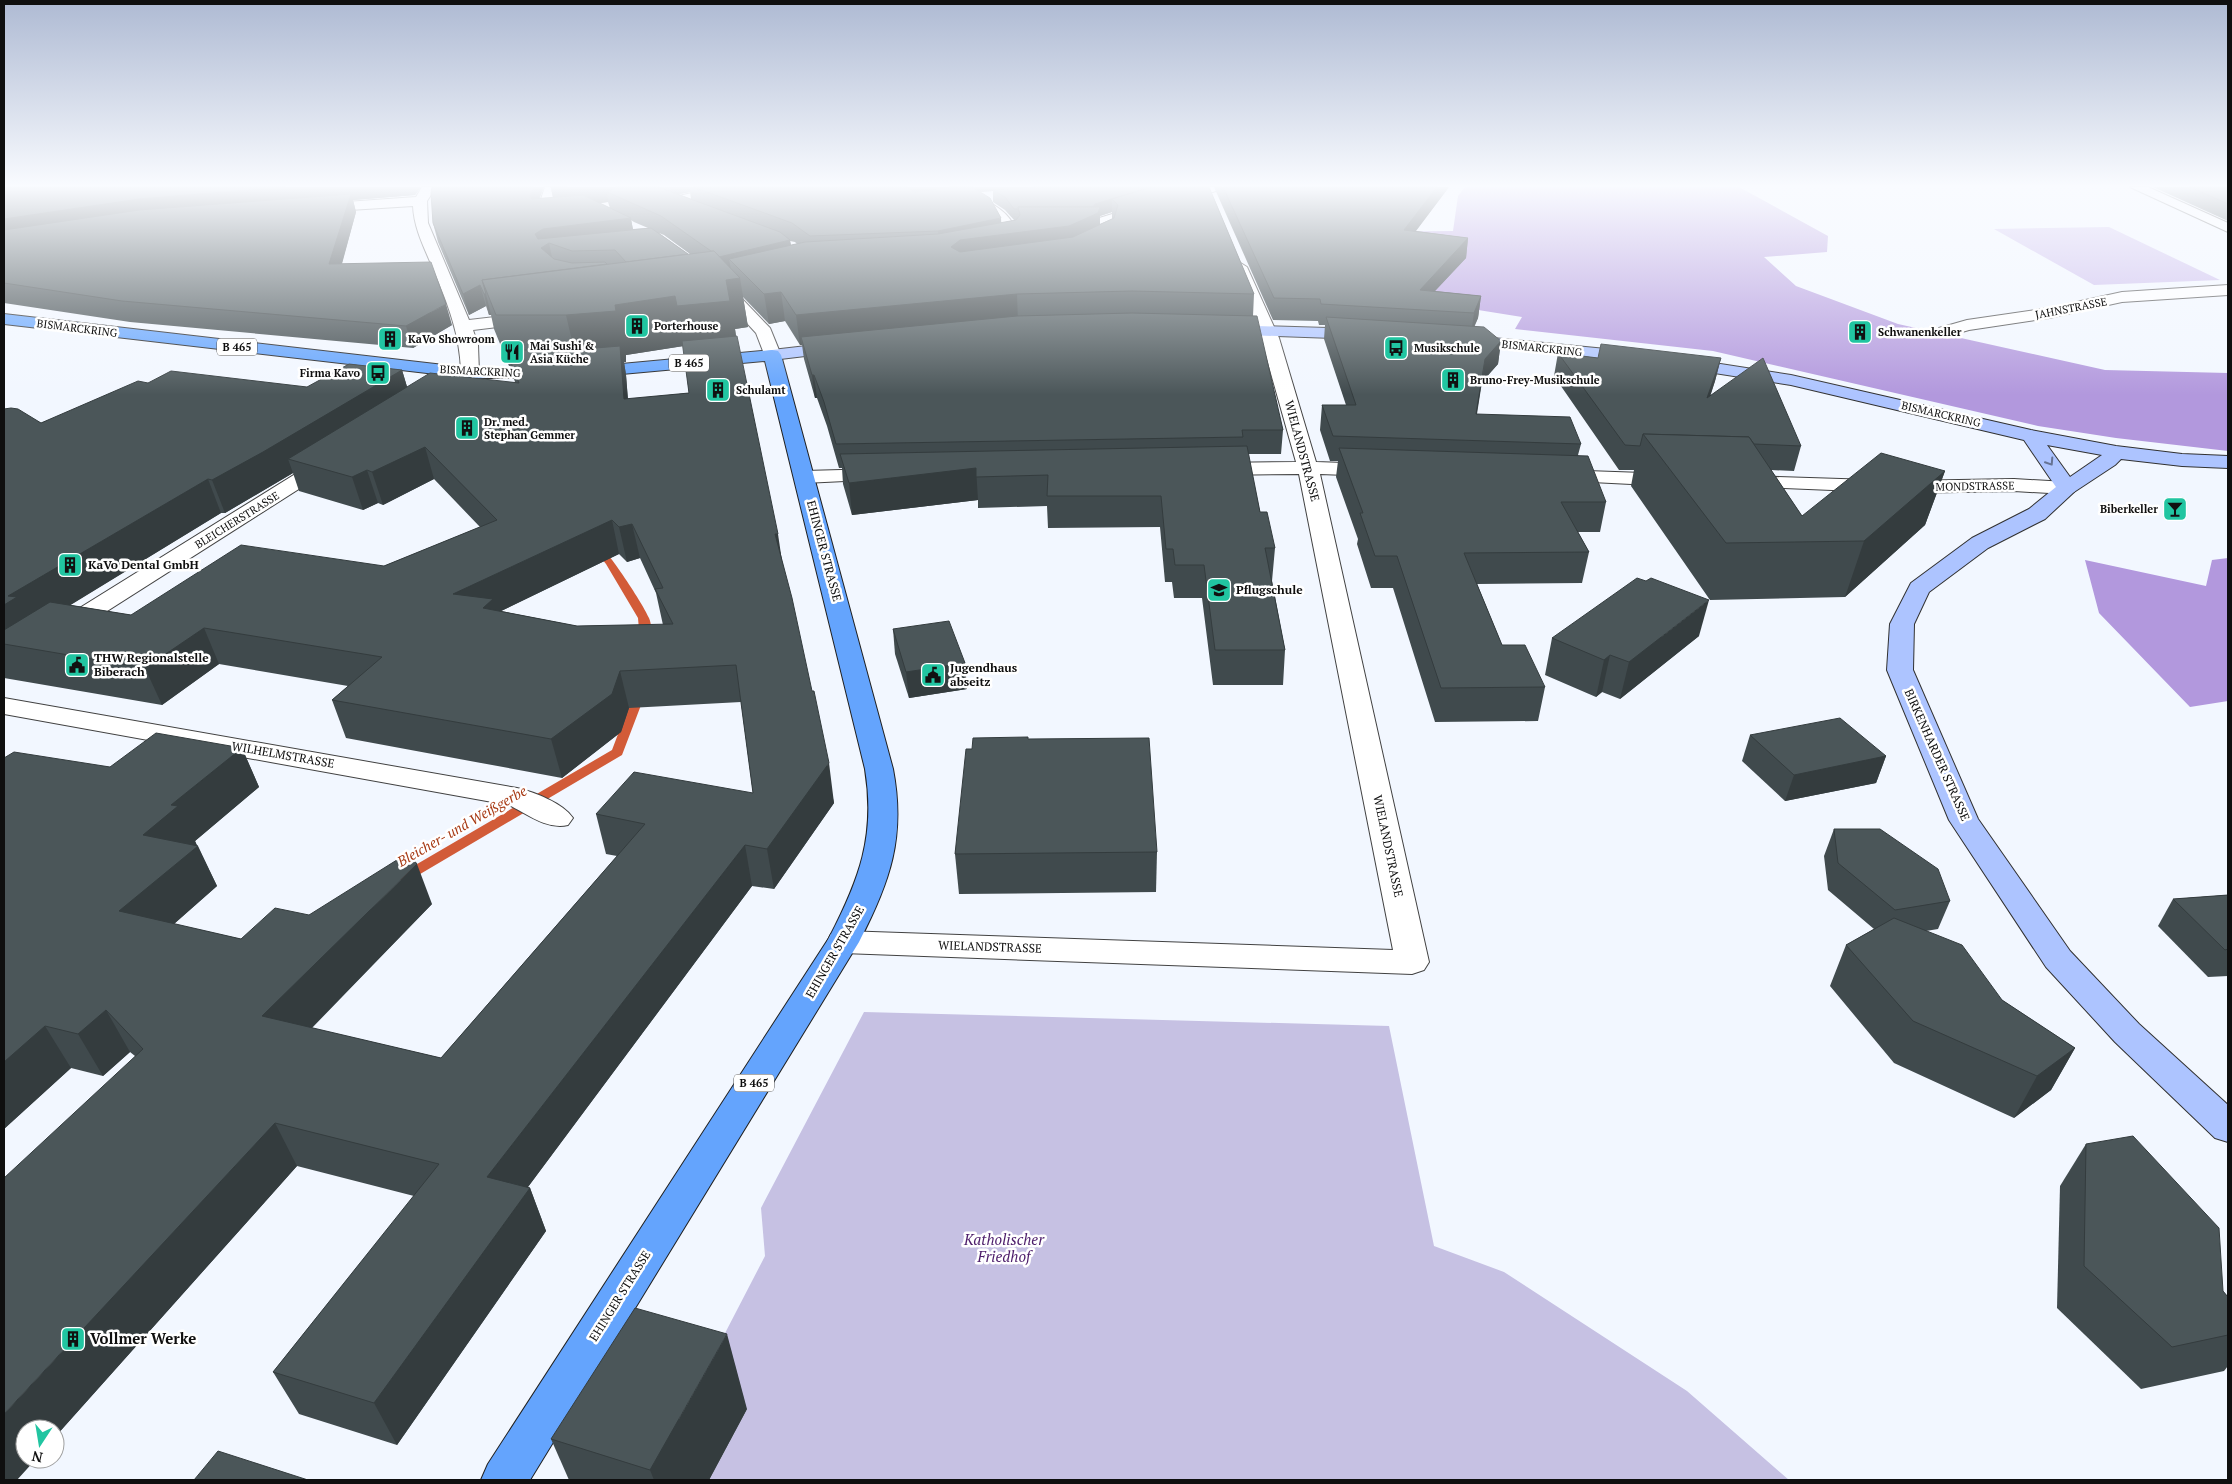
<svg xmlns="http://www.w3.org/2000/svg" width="2232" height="1484" font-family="'PT Serif',serif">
<rect width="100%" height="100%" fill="#f2f7ff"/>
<path fill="#c9b9ec" d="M2109,227L2220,280L2094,285L1994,229Z"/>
<g fill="#b298dd">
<path d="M1465,187H1739L1828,236L1827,252L1764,257L1796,286L1898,324L2105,370L2228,373V451L2116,438L2038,426L1713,351L1515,329L1522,317L1403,298L1352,232L1453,231L1458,196Z"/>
<path d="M2228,558V701L2190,707L2099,613L2085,560L2206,586L2212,560Z"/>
</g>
<path fill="#c6c1e3" d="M864,1012L1389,1026L1434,1246L1504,1272L1687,1391L1789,1480H709L747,1409L694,1393L765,1256L761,1208Z"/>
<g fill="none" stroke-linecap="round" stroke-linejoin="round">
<g fill="#d25b38" fill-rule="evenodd">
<path d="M598,545C606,547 645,607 649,618C652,624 651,634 652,641L650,643L646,644L640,641L638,618L606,564L593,548Z"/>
<path d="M640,688L646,692L622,755L410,880H400L398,877L400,874L612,750L634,692Z"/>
</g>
<defs>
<g id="minor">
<path d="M422,187H436L427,201L428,223L469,320L530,313L536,314L538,318L536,322L530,323L473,330L478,345L479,373C471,384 449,397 436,394L434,390L461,371C460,335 448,304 434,271C425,249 414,229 413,206L318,212L311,208L318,204L416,197Z"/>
<path d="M545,187H559L552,209L591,205L647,194L654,198L647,202C630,205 545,225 536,214Z"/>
<path d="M719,187H754L747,191L670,206L663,202L665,199Z"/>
<path d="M950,187C964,187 968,191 979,197C1001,208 1015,217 1019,242L1017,245L997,249L992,248L990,245L992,242L1004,239C999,206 968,210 950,187Z"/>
<path d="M1200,187H1221L1219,190L1107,225L1104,230L1099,231H1066L1059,227L1066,223H1094L1096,219Z"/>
<path d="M2130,187H2148L2228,223V232Z"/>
<path d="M1239,262L1247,267L1279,338L1316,462L1373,464L1380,466L1383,470L1380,474L1373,476L1320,474L1429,962L1424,970L1412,974L843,953L831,950L827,942L831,934L843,931L1393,950L1299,474L1214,475L1207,473L1204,469L1207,465L1214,463L1296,462L1261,338L1231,267Z"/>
<path d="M720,280L726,282L770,328L781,355L778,359H766L756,333L712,285Z"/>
<path d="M2228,285V295L2122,302L2049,318L1969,330L1945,337L1939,336L1937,332L1939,328L1967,320L2049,308L2122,292Z"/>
<path d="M328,456L335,458L338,462L335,466L13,671L4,674V655L321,458Z"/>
<path d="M879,469L886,471L889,475L886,479L804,483L797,481L794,477L797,473L804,471Z"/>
<path d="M1559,470L1671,474L1678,476L1681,480L1678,484L1671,486L1552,480L1549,476L1552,472Z"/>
<path d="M1744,476L1904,481L2014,479L2067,482L2074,484L2077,488L2074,492L2067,494L2014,491L1904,493L1737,486L1734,482L1737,478Z"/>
<path d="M4,698L517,788C534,792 563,803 573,818L568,825C547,830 527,814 509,805L4,714Z"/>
</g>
<g id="secondary">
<path d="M1224,325L1361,329L1367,330L1369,334L1367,338L1361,339L1218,334L1216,330L1218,326Z"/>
<path d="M1463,335L1637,352L1643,353L1646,357L1643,361L1637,362L1457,344L1454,340L1457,336Z"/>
<path d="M841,342L847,343L850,347L847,351L772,360L766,359L763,355L766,351L772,350Z"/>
<path d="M1682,358L1791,375L2031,430L2116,446L2182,454L2228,456V468L2182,466L2121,459L2115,465L2074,492L2045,519L1988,548L1929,592L1914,624L1913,670L1978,819L2070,951L2139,1024L2228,1105V1142L2215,1138L2115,1042L2046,967L1949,820L1887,670L1890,624L1911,583L1972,538L2029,509L2056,487L2024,440L1791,385L1676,367L1673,363L1676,359ZM2047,445L2102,455L2070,477Z"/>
</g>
<path id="primary" d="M4,314L470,368H578L772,350L778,351L781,355L893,769C906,837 890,882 859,942L530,1480H481L488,1464L829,938C859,880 876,836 865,769L765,361L578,378H470L4,324Z"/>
</defs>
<use href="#minor" stroke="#424242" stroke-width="2"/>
<use href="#secondary" stroke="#313131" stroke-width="2"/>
<use href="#primary" stroke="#202020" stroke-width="2"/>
<use href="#minor" fill="#fff" fill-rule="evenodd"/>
<use href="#secondary" fill="#adc4ff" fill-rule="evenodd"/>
<use href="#primary" fill="#64a4fd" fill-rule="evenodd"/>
</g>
<g fill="#404a4d" fill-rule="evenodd">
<path d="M4,187H421L415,195L353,200L356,212L342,264L452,325L413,348L130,322L4,303Z"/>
<path d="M551,187H1209L1254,294L1253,316L1283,430L1281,454H1248L1260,512L1275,548L1272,581L1285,650L1283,685H1213L1202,598H1174L1172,582H1165L1160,527L1048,528L1047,506L978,508V500L852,515L843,484L842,468H839L827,426L817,398H815L804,359L802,345H800L785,321L769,324L743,297L748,327L735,329L736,336L782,561L834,803L774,889L752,886L528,1187L530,1188L546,1231L397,1445L299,1414L273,1372L414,1196L297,1166L55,1437V1429L135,1056L130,1052L103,1076L71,1068L4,1129V758L110,767L242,748L259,787L195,841L217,886L174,924L241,939L309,915L432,904L312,1028L441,1058L617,856L606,854L596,814L753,793L741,702L629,708L621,732L562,778L346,738L332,700L348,686L219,664L162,705L4,678V409L41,423L148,383L307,387L402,370L407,387L515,382L510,366H509L494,329L491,315H489L486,306L469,315L438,242L433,223L432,189L540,199L553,198L551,188ZM993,191V202L1005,210L1014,220L1001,223L980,192ZM690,192L691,199L678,194ZM608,202L610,208L598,203ZM1112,212V219L1100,224V216ZM631,220L634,222L648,228L633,229ZM659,233L664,235L690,254H688ZM790,241L795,242L797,244L791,245ZM683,346L689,393L628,399L626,375L624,362H626V355ZM293,473L299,491L363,510L378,503L383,505L434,479L480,527L384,566L131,615L70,605L221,513H225ZM619,554L627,562L640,558L656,593L663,625L577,626L501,611Z"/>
<path d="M1214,187H1449L1416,231L1468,238L1466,258L1435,291L1481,296L1478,318L1474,326L1501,341L1498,364L1482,382L1477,414L1581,444L1578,455L1606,502L1600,532H1578L1589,552L1582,583L1477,584L1502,645L1545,687L1538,721L1435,722L1393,588H1371L1357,544L1358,539L1336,477L1338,461H1330L1320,430L1322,405H1346L1324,339L1325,325H1319L1318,321L1273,320Z"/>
<path d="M2153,187H2228V221Z"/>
<path d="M1558,353L1598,358H1721L1715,381L1710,397L1801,446L1794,471L1771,470L1802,516L1945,471L1925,525L1845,597L1710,600L1631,486L1634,470H1619L1554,376Z"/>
<path d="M893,629L965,663L967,689L909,698L895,654Z"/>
<path d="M1699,636L1620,699L1602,692L1596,697L1545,675L1552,638Z"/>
<path d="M1750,735L1886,756L1876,783L1785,801L1742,761Z"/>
<path d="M1028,739L1157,852L1156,892L959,894L955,854L972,749Z"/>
<path d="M1834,829L1950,901L1938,929L1926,931L2002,1000L2075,1048L2051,1090L2014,1118L1894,1063L1830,986L1846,945L1874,929L1828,890L1824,856Z"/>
<path d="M2228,895V976L2208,977L2158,926L2173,899Z"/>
<path d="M2086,1144L2228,1297V1366L2224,1371L2141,1389L2057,1308L2060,1186Z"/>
<path d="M747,1409L709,1480H569L551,1439Z"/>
</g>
<g fill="#343c3e">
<path d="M285,187H421L415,195L353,200L356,212L336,284L4,240V219L139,199Z"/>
<path d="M533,187H544L534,213L530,195Z"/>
<path d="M567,187H614L616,196L607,192L608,202L555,207L551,188Z"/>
<path d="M670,187H689L690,192L671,196Z"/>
<path d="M906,187H954L916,199Z"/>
<path d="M974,187H1055L993,190V191L975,192Z"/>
<path d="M1437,187H1449L1402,249L1404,230Z"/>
<path d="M1112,199V212L1100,216V234L962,268L940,250L938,231L1001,218L1002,235L1093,208L1095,204Z"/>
<path d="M631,218L634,237L549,243L553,262L545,268L535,234L543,229Z"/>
<path d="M1468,238L1466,258L1418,309L1420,290Z"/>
<path d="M790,240L793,260L729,259L732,275L719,257Z"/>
<path d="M740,278L748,327L735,329L738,351L684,346L626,355V362H624L626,375L630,430L578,366L566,315L615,305L675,296L726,280Z"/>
<path d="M480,285L486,306L469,315L463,294Z"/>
<path d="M781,292L785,321L769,324L764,294Z"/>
<path d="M484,294H486L491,315H489Z"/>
<path d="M1017,294L1018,324L801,337L802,345H800L796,315Z"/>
<path d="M1481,296L1478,318L1471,335L1474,313Z"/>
<path d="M446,304L452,325L413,348L406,326Z"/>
<path d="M1501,341L1498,364L1482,382L1485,359Z"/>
<path d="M1721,358L1715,381L1701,422L1707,398Z"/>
<path d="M402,370L411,400L288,459L293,473L225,513L212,480Z"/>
<path d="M812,375H814L817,398H815Z"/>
<path d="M425,447L434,479L383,505L372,472Z"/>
<path d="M976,468L978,500L852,515L849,483Z"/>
<path d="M367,470L378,503L363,510L352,477Z"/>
<path d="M1945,471L1925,525L1845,597L1864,541Z"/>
<path d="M208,479L221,513L33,628L4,644V605L8,596Z"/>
<path d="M612,520L619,554L497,613L504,635L453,594Z"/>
<path d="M632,524L640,558L627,562L619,527Z"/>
<path d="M775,534H778L783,568Z"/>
<path d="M1709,600L1699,636L1620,699L1629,662Z"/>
<path d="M204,628L219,664L162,705L145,668Z"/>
<path d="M1610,655L1602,692L1596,697L1604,660Z"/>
<path d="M965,663L967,689L909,698L906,672Z"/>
<path d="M620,671L629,708L621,732L562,778L551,739Z"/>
<path d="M242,748L259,787L195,841L197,846L143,835L171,805Z"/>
<path d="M1886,756L1876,783L1785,801L1794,775Z"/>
<path d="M829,763L834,803L774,889L767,849Z"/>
<path d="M745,845L752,886L504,1219L487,1177Z"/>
<path d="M198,846L217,886L142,952L119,911Z"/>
<path d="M417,864L432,904L282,1058L262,1016Z"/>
<path d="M106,1010L130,1052L103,1076L78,1034Z"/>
<path d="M45,1026L71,1068L4,1129V1062Z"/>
<path d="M2075,1048L2051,1090L2014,1118L2037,1076Z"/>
<path d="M275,1123L297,1166L55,1437V1429H25V1459H36L17,1480H4V1414Z"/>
<path d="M530,1188L546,1231L397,1445L374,1403Z"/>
<path d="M727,1334L747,1409L709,1480H654L650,1470Z"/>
</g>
<g fill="#4b5659" stroke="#343c3e" fill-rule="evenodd">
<path d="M4,187H285L139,199L4,219Z"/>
<path d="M432,187H533L530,195L532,199L583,195L631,218L543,229L535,234L538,239L651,228L688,254L626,262L615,250L572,251L549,243L541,248L554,259L572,263L605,262L607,264L482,280L486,294H484L480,285L463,294L433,223L431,193Z"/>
<path d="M551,187H567L551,188Z"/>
<path d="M615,187H658L780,232L790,240L719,257L714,251H711L661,216L607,192L615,188Z"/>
<path d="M693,187H906L915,192L952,187H972L990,198L1001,218L938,231L810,236L792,223Z"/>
<path d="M1038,187H1152L1095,204L1093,207H1018L1019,209H1014L1005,197L993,190Z"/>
<path d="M1152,187H1209L1254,294L1132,291L1017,294L796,315L781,292L764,294L729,259L805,242L938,234L1016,220L1020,215L1018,207H1100L1098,213L1069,226L960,240L951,247L960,252L1073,237L1114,218L1118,205L1112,199Z"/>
<path d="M1223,187H1437L1404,230L1468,238L1420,290L1481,296L1474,313L1321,304L1320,299L1274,298Z"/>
<path d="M2190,187H2228V204Z"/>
<path d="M351,194L329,264L431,262L446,304L406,326L122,301L4,283V230L139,210Z"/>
<path d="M714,251L740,278L726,280L730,301L677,306L675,296L615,305L616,311L566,315H496L482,280Z"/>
<path d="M1132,313L1257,316L1283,430H1242L1243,437L836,444L824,402L814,375H812L801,337L1017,316Z"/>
<path d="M1326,317L1484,327L1501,341L1485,359L1476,414L1570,417L1581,444L1333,436L1322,405H1356Z"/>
<path d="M737,336L778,534H775L792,598L812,691H814L829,763L767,849L745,845L487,1177L530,1188L374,1403L273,1372L439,1164L275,1123L4,1414V1178L143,1049L106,1010L78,1034L45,1026L4,1062V758L14,752L110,767L156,733L242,748L171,805L178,806L143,835L198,846L119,911L241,939L275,908L309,915L408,853L417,864L262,1016L441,1058L645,824L596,814L634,772L753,793L736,665L620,671L612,694L551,739L332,700L382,657L204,628L145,668L4,644V630L50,602L131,615L241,545L384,566L497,520L425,447L372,472L367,470L352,477L288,459L430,373L519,383L506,350H571L620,346L624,399L689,393L682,341ZM612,520L619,527L632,524L663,588L655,589L673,624L577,626L483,608L493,599L453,594Z"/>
<path d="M1601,344L1721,358L1707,398L1763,358L1801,446L1754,444L1749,437L1643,434L1640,446L1625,445L1558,353L1598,358Z"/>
<path d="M349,364L402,370L263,452L212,480L208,479L8,596L17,597L4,605V409L11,408L18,409L41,423L138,381L148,383L171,371L307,387Z"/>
<path d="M1643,434L1749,437L1802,516L1881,453L1945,471L1864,541L1726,543Z"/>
<path d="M1247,446L1260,512H1267L1275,548H1265L1285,650H1215L1204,565H1175L1173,549H1166L1161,496H1047L1048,475L976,477V468L849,483L840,454Z"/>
<path d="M1339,448L1588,456L1606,502H1561L1589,552L1464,553L1502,645H1525L1545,687L1441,688L1397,556H1375L1360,513H1363Z"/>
<path d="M1637,578L1646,581L1651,578L1709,600L1629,662L1610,655L1604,660L1552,638Z"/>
<path d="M949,621L965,663L906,672L893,629Z"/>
<path d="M1840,718L1886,756L1794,775L1750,735Z"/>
<path d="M1028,737V739L1149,738L1157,852L955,854L966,749H972L973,738Z"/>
<path d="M1834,829H1880L1938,869L1950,901L1895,910L1838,863Z"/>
<path d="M2228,895V949L2225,950L2173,899Z"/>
<path d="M1894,918L1962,945L2002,1000L2075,1048L2037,1076L1913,1021L1846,945Z"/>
<path d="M2133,1136L2219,1228L2223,1291L2228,1297V1335L2172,1347L2084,1266L2086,1144Z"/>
<path d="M635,1308L727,1334L650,1470L551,1439Z"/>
<path d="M218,1451L308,1480H194Z"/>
</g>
<defs><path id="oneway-chevron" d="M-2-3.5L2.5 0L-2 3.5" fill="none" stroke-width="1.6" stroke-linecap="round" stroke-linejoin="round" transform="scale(1.25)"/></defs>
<use stroke="#667393" href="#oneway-chevron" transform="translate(2050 462) rotate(57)"/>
<linearGradient id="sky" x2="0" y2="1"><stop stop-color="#aebad3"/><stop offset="0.47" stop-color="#f9fbff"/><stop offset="1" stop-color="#f9fbff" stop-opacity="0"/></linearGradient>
<rect width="2232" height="395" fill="url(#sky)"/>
<defs>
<symbol id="building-square" viewBox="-11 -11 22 22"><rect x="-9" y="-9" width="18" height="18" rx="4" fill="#21c5a1" stroke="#fff"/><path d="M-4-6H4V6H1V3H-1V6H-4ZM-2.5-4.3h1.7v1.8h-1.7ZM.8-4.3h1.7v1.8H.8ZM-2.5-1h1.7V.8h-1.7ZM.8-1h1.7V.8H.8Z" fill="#111"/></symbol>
<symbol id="bus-square" viewBox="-11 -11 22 22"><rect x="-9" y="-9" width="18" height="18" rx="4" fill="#21c5a1" stroke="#fff"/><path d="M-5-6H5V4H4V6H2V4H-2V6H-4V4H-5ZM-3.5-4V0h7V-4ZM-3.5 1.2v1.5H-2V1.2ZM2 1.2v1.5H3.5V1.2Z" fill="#111"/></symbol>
<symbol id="restaurant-square" viewBox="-11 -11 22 22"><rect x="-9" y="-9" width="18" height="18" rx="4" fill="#21c5a1" stroke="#fff"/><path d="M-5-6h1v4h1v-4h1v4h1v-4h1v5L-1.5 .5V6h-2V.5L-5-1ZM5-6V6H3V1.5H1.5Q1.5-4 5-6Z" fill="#111"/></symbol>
<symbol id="bar-square" viewBox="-11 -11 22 22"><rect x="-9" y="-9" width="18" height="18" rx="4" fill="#21c5a1" stroke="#fff"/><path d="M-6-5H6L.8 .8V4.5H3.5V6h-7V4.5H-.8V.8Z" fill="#111"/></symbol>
<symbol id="school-square" viewBox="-11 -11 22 22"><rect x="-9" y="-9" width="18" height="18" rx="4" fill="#21c5a1" stroke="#fff"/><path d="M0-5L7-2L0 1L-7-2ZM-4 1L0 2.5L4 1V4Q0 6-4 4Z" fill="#111"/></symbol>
<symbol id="civic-square" viewBox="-11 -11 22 22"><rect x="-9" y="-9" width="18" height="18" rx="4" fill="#21c5a1" stroke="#fff"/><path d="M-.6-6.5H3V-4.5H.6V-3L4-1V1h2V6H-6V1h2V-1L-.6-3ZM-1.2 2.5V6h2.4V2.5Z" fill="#111"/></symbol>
</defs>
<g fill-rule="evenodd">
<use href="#building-square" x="623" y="312" width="28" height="28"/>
<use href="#building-square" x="1846" y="318" width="28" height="28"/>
<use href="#building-square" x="376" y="325" width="28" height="28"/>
<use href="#bus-square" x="1382" y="334" width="28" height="28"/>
<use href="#restaurant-square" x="498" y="338" width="28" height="28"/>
<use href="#bus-square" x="364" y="359" width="28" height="28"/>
<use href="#building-square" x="1439" y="366" width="28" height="28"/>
<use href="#building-square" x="704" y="376" width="28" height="28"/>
<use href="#building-square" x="453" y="414" width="28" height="28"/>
<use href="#bar-square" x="2161" y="495" width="28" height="28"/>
<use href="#building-square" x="56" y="551" width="28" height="28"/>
<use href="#school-square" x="1205" y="576" width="28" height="28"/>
<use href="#civic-square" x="63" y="651" width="28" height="28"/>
<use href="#civic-square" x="919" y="661" width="28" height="28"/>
<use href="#building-square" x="59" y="1325" width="28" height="28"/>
</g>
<g text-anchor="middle" stroke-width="5" stroke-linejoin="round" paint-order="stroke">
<g font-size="11" fill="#0f0f0f" stroke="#fff">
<text transform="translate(2071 308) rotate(-11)" y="4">JAHNSTRASSE</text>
<text transform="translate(77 328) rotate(7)" y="4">BISMARCKRING</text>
<text transform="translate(1542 348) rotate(6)" y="4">BISMARCKRING</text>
<text transform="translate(480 371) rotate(3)" y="4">BISMARCKRING</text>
<text transform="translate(1941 414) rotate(13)" y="4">BISMARCKRING</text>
<text transform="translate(1975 486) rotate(-1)" y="4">MONDSTRASSE</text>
<text transform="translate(237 520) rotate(-32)" y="4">BLEICHERSTRASSE</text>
</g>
<g font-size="11" font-weight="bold" fill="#0f0f0f" stroke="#fff" text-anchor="start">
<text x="654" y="330">Porterhouse</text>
<text x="1878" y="336">Schwanenkeller</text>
<text x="408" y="343">KaVo Showroom</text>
<text x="530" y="350">Mai Sushi &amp;<tspan x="530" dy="13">Asia Küche</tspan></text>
<text x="1414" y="352">Musikschule</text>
<text x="360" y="377" text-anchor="end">Firma Kavo</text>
<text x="1470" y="384">Bruno-Frey-Musikschule</text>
<text x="736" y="394">Schulamt</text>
<text x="484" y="426">Dr. med.<tspan x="484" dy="13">Stephan Gemmer</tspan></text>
<text x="2158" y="513" text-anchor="end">Biberkeller</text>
</g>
<g fill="#fff" stroke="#575757" stroke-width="1">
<rect x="217" y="338.5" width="40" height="17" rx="4"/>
<rect x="669" y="354.5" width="40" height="17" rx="4"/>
<rect x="734" y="1074.5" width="40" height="17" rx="4"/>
</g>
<g font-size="11" font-weight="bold" fill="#0f0f0f">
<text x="237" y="351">B 465</text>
<text x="689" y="367">B 465</text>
<text x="754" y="1087">B 465</text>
</g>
<g font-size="12" fill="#0f0f0f" stroke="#fff">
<text transform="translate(1302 451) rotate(75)" y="4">WIELANDSTRASSE</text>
<text transform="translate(824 551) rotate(75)" y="4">EHINGER STRASSE</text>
<text transform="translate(283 755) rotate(10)" y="4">WILHELMSTRASSE</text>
<text transform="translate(1937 755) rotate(66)" y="4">BIRKENHARDER STRASSE</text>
<text transform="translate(1388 846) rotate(78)" y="4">WIELANDSTRASSE</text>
<text transform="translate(990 947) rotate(2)" y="4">WIELANDSTRASSE</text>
<text transform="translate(835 952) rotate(-60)" y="4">EHINGER STRASSE</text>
<text transform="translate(620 1296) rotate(-58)" y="4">EHINGER STRASSE</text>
</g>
<g font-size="12" font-weight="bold" fill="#0f0f0f" stroke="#fff" text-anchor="start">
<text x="88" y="569">KaVo Dental GmbH</text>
<text x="1236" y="594">Pflugschule</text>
<text x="94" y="662">THW Regionalstelle<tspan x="94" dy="14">Biberach</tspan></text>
<text x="950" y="672">Jugendhaus<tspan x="950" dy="14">abseitz</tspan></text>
</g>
<g font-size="14" font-style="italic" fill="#a73913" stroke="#fff">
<text transform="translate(462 826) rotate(-30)" y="5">Bleicher- und Weißgerbe</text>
</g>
<g font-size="15" font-style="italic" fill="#4c1c6a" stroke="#fff">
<text x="1004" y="1245">Katholischer<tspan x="1004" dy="17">Friedhof</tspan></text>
</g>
<g font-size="15" font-weight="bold" fill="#0f0f0f" stroke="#fff" text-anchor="start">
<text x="90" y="1344">Vollmer Werke</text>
</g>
</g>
<rect width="2232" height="1484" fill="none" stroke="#0f0f0f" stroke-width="10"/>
<g transform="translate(40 1444) rotate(192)"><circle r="24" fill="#ffffff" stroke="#9f9f9f"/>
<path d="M0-4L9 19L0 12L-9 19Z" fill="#21c5a1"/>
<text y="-8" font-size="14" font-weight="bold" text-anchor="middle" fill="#0f0f0f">N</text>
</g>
</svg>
